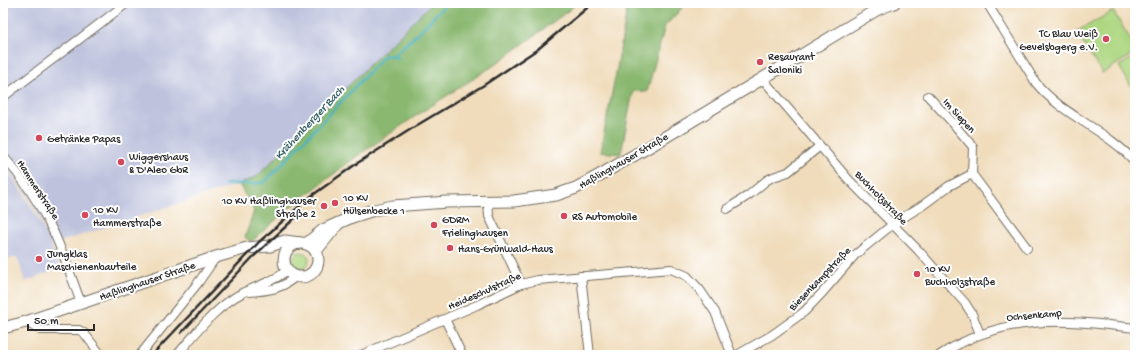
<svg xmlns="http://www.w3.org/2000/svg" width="1138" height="358" font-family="'Gochi Hand',sans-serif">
<rect width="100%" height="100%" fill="#fff"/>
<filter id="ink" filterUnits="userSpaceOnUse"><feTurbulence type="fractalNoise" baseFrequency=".025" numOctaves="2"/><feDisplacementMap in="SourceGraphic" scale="8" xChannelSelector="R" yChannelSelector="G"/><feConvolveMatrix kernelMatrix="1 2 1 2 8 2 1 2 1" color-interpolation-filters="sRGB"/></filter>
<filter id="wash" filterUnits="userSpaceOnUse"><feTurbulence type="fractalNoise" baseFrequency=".012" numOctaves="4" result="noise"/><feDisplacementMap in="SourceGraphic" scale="16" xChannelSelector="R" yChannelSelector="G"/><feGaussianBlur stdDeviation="0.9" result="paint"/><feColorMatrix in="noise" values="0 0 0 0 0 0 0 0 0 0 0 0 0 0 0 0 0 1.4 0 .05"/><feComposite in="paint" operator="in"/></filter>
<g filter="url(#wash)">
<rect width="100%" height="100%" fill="#f0dcbb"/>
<g fill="#bec2dd">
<path d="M3,3H432L256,177L239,184L54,244L31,201L21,185L3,166Z"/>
<path d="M3,168L16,182L34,211L48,237L60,268L25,282L17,257L3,261Z"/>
</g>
<g fill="#aed782" stroke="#6c8156">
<path d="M1113,11L1135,47V53L1102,73L1076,32Z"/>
<path d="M1135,56V93L1119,66Z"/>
<circle cx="301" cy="260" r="8"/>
</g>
<g fill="#8ab870" stroke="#5a724e">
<path d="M432,3H577L568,11L493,66L417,115L356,157L288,209L251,242L245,237L254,211L239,184L256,177Z"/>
<path d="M628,3H691L685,5L665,26L647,92L633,91L621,154L600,152L617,68Z"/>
</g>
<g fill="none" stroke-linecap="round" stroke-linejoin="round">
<g stroke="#44b2c0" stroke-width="2.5">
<path d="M392,56L414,37L447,3"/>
<path d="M225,184H254L265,182L385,55L392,56L397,58"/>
</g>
</g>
</g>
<g filter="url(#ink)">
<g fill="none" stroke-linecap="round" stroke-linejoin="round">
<defs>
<g id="street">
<path d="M987,3L1036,83C1063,116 1107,130 1135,162"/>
<path d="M762,78L849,180L918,250L965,303L972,314L980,334"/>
<path d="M928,96L952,122L973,147L972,174L1027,248"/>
<path d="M3,97L127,3"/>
<path d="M3,156C23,178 40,204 53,231C64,254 72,279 81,303"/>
<path d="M488,201L489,216L521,284"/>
<path d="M727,209L749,195L767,180L773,177L788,172L820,146"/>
<path d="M581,276L590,355"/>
<path d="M250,292C261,291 271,291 281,286C287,284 292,279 297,276"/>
<path d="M445,319L462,355"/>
<path d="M26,322L40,330H79L84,333L101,355"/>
<path d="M140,355L198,283L216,257"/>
<path d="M177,355C197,332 216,306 244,292C253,288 278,279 283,273C285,272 285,270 286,268"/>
<path d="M361,355L477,305L521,284L538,280L671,269L687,276L700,290L715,312L732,355"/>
<path d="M737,355L772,335L804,312L823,292L855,255L893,224L923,205L949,186L972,174"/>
<path d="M940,355C1003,314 1064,319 1135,328"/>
</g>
<g id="secondary">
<circle cx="301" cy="260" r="17"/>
<path d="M306,244L323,230L352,217L374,210L393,206L447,202L514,201L556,195L576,188L598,176L652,145L878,9L894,3"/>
<path d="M316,251L337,225"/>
<path d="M3,328L26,322L216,257L247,248L270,246L285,241L300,243"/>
</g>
</defs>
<use href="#street" stroke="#70695d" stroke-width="10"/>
<use href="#secondary" stroke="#70695d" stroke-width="13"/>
<use href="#street" stroke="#fff" stroke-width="8"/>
<use href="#secondary" stroke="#fff" stroke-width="11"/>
<g stroke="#2b2b2b" stroke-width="2.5">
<path d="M181,333L253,257L296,217"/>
<path d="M152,355L259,242L310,197L356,164L419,124L484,85L538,49L593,3"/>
</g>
</g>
</g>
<g fill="#d1495b" stroke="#fff" stroke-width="1.5">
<circle cx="1106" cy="39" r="4"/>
<circle cx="760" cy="62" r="4"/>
<circle cx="39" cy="138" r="4"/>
<circle cx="121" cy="162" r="4"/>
<circle cx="335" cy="203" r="4"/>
<circle cx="324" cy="206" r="4"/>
<circle cx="85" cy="215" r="4"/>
<circle cx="564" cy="216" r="4"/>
<circle cx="434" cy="225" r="4"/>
<circle cx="450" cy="248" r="4"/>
<circle cx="39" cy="259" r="4"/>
<circle cx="917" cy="274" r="4"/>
</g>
<g text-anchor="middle" stroke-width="4" stroke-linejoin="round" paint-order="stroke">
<g font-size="11" fill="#2b2b2b" stroke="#fff" text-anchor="start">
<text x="1098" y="37" text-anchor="end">TC Blau Weiß<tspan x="1098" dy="13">Gevelsbgerg e.V.</tspan></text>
<text x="768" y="60">Resaurant<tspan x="768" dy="13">Saloniki</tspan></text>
<text x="47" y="142">Getränke Papas</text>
<text x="129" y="160">Wiggershaus<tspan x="129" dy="13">&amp; D'Aleo GbR</tspan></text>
<text x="343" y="201">10 KV<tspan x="343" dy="13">Hülsenbecke 1</tspan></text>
<text x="316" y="204" text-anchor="end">10 KV Haßlinghauser<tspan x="316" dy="13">Straße 2</tspan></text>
<text x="93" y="213">10 KV<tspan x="93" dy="13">Hammerstraße</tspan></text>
<text x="572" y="220">RS Automobile</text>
<text x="442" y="223">GDRM<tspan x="442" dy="13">Frielinghausen</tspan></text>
<text x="458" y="252">Hans-Grünwald-Haus</text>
<text x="47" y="257">Jungklas<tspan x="47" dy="13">Maschienenbauteile</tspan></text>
<text x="925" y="272">10 KV<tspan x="925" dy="13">Buchholzstraße</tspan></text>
</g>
<g font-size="11" fill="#2b2b2b" stroke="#fff">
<text transform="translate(960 115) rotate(48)" y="4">Im Siepen</text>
<text transform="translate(623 160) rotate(-30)" y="4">Haßlinghauser Straße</text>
<text transform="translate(39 189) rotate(57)" y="4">Hammerstraße</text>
<text transform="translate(882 197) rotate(46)" y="4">Buchholzstraße</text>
<text transform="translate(819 278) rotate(-46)" y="4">Biesenkampstraße</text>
<text transform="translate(147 280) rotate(-19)" y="4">Haßlinghauser Straße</text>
<text transform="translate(484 290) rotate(-24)" y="4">Heideschulstraße</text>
<text transform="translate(1034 314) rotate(-5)" y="4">Ochsenkamp</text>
</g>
<g font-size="12" font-style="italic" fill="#356167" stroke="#fff">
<text transform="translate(309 122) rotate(-47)" y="4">Krähenberger Bach</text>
</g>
</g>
<rect width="1138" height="358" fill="none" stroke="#fff" stroke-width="16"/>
<path d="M28 324v6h66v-6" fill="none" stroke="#2b2b2b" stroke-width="2"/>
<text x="34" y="324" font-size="12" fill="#2b2b2b" stroke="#ffffff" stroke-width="3" paint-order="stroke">50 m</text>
</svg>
